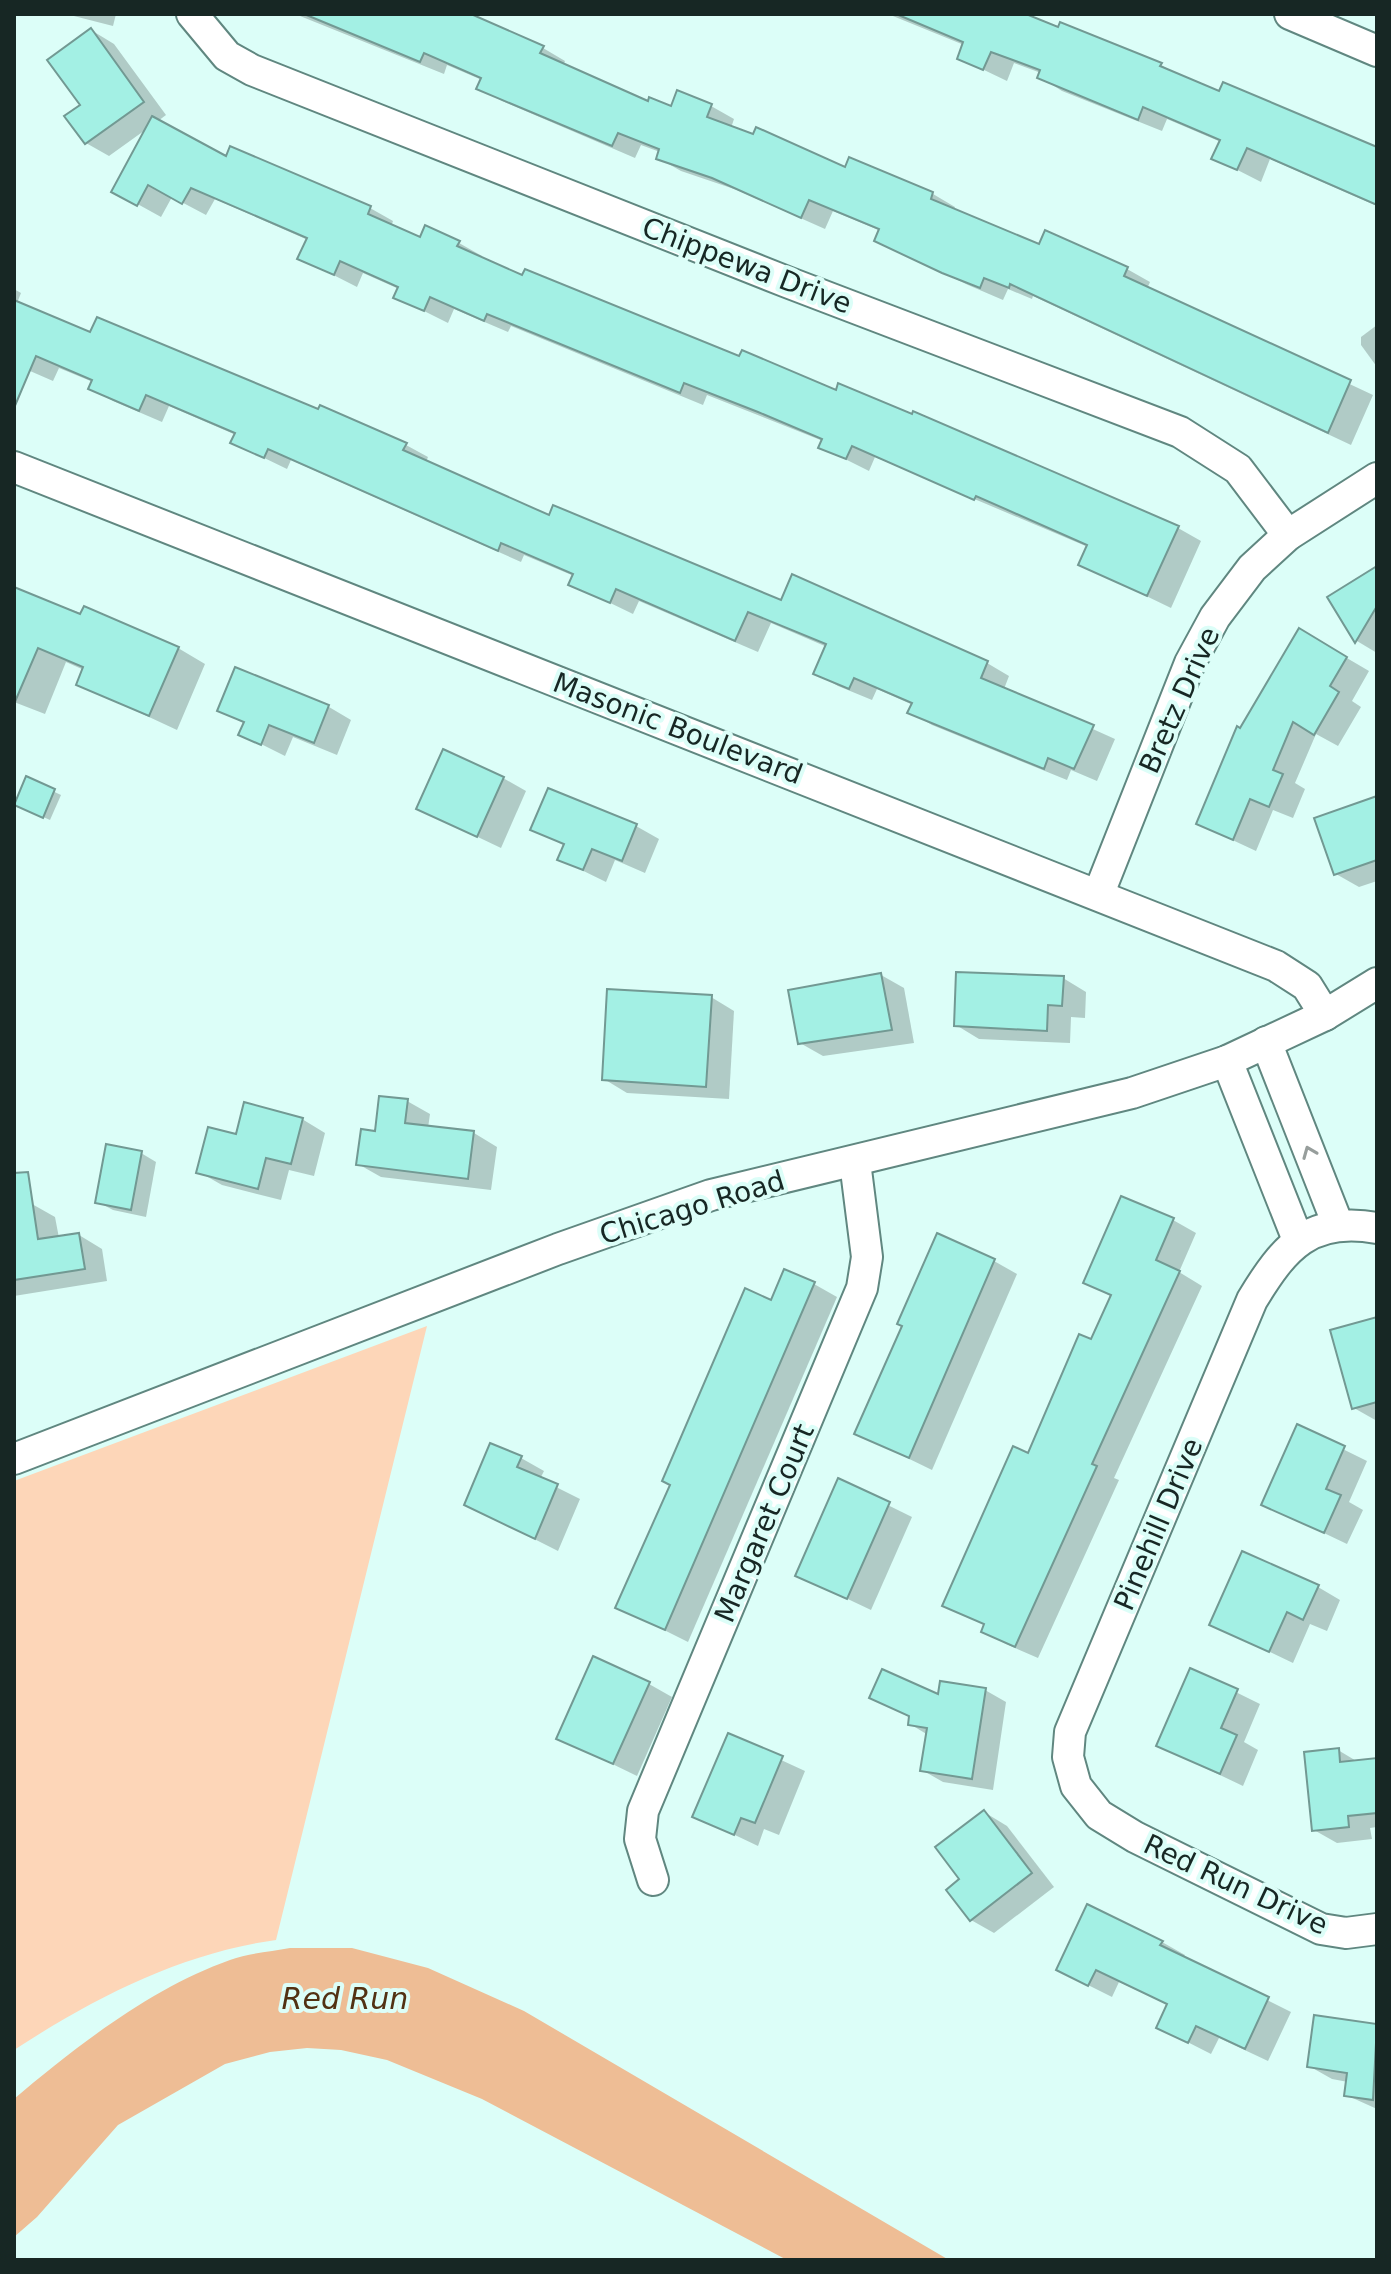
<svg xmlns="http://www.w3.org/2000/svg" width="1391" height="2274" font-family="'DejaVu Sans',sans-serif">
<rect width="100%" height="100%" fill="#dcfef8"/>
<path fill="#fdd6b8" d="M427,1326L276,1940C181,1953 94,1998 14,2050V1481Z"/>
<path fill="#eebd95" d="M290,1948H352L428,1968L524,2011L949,2260H787L482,2099L387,2060L341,2050L307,2048L270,2052L225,2064L118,2125L37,2217L14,2237V2099C75,2047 153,1987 230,1960C248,1953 270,1952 290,1948Z"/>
<g fill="#0003">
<path d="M66,14H116L113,26Z"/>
<path d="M295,14H466L543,48L565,61L563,66L649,104L672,109L711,106L734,119L731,128L846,169L850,159L933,194L955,207L954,210L1040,246L1127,269L1150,282L1147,289L1373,395L1351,445L1033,296L1032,299L1008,289L1003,300L968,285L877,240L881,231L833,211L825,229L737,190L681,171L658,158L660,152L641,145L635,158L502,101L479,88L482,80L447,65L444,74Z"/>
<path d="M888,14H1024L1161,65L1184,78L1377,150V206L1270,159L1261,182L1214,158L1221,142L1167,119L1162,131L1062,91L1040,77L1041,73L1014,63L1007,81L959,58L964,45Z"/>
<path d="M91,30L114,44L166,115L158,121L227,159L232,149L370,208L393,221L391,227L421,240L459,243L482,256L480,259L523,278L1178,528L1201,541L1171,608L1080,564L1088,547L875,457L869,471L821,447L823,441L707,395L703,405L511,326L508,332L454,309L448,323L396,297L399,289L363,273L357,287L300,258L308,240L215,199L206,215L172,197L161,217L114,191L148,128L109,156L86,143L82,105Z"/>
<path d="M14,289L21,293L17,303L92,335L406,445L428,457L426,462L550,518L782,602L987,663L1009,676L1004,689L1115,739L1097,781L1071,770L1067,780L932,725L910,712L913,705L877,689L872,700L838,686L816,673L827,647L771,623L758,652L639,601L633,614L571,584L574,576L524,555L521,562L291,460L287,469L233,443L236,435L169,406L162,422L113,401L91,388L93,382L59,368L53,381L14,364Z"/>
<path d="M1377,325V367L1361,345V337Z"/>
<path d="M1377,570V653L1357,641L1330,598Z"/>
<path d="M14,589L178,648L205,664L177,730L78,684L84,670L66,662L45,714L14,702Z"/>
<path d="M1299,630L1369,671L1352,701L1361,707L1338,746L1316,734L1295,783L1305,789L1293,818L1273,810L1256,851L1198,824L1240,730Z"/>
<path d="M236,670L329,707L351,720L337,755L293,737L285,756L241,734L245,724L220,710Z"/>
<path d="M503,778L526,791L501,848L419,809Z"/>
<path d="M27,779L61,795L50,820L23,808Z"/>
<path d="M1377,798V881L1359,887L1336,874Z"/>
<path d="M636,826L659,839L645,873L615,860L606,882L559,859L565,846L533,829Z"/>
<path d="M881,975L904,988L914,1043L823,1056L800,1043Z"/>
<path d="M1063,978L1086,992L1085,1018L1071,1017L1070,1043L979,1039L956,1025Z"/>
<path d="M711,997L734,1011L729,1099L627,1093L604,1079Z"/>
<path d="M407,1101L430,1114L428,1128L474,1133L497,1147L491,1190L381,1177L358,1164L377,1133Z"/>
<path d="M302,1119L325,1133L314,1176L289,1170L281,1200L222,1185L199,1172L237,1137Z"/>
<path d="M141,1153L156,1162L146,1217L113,1210L98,1202Z"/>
<path d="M32,1204L55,1217L59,1238L79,1235L102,1249L107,1281L14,1296V1207Z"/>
<path d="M1173,1220L1196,1233L1179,1272L1202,1286L1114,1478L1119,1480L1038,1658L1006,1644L983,1631L986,1626L945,1605L1092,1342L1112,1297L1086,1282Z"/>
<path d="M994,1261L1017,1274L932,1470L856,1433L904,1326Z"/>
<path d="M814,1284L837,1297L688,1642L618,1607L772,1302Z"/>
<path d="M1377,1319V1421L1354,1408Z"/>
<path d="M1298,1427L1367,1461L1349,1502L1363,1510L1347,1544L1263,1504Z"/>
<path d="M521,1458L544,1471L540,1479L580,1499L558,1551L467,1505Z"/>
<path d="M839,1481L912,1517L871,1610L797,1575Z"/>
<path d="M1318,1587L1340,1600L1327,1631L1310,1624L1293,1663L1211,1624Z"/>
<path d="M1191,1670L1260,1704L1244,1742L1258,1750L1243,1786L1159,1746Z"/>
<path d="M649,1684L672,1697L637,1776L559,1738Z"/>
<path d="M985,1690L1006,1702L993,1790L943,1782L922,1770L928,1735L910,1724L911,1718L872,1697H939Z"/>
<path d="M729,1736L805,1771L779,1835L764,1829L758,1846L695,1816Z"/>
<path d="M1338,1750L1358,1762L1377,1760V1827L1370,1828L1372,1839L1337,1843L1314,1830Z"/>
<path d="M984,1812L1007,1826L1054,1887L994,1933L971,1920L962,1880Z"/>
<path d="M1162,1942L1185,1955L1183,1958L1291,2012L1268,2061L1219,2038L1211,2054L1158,2027L1169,2005L1119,1982L1112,1997L1058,1970Z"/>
<path d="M1316,2017L1377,2026V2109L1346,2095L1348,2082L1332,2079L1309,2066Z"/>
</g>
<g fill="#a3f0e4" stroke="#729993" stroke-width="2">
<path d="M304,14H471L544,46L540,53L648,101L649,97L671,106L677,90L712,104L707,117L753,134L756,127L845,167L849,157L933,192L931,199L1039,244L1045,230L1128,267L1124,276L1351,380L1328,433L1010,284L1009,288L984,278L980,288L942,273L874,241L879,229L809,200L801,218L712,178L656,159L659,149L618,133L612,146L476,89L481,78L424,53L420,62Z"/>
<path d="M896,14H1026L1058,27L1060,22L1162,63L1160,66L1219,91L1223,82L1377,147V205L1247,148L1237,170L1211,159L1220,140L1143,107L1138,120L1037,78L1040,70L991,52L983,70L957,59L963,42Z"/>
<path d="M91,28L144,102L85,144L64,116L80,105L47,60Z"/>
<path d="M152,116L226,156L230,146L371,206L368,214L420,237L425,225L460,241L457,246L522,275L525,269L739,356L742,350L836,390L838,383L912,414L913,411L1179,526L1147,596L1078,565L1087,545L976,496L974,500L852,446L846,459L818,448L822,439L758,412L684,383L680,393L487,314L484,321L430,297L424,311L393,298L398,287L340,261L334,275L297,259L307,238L191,188L182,204L148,185L137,206L111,192Z"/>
<path d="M14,300L90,332L97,317L318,409L320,405L407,443L403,450L549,515L553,505L781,600L792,574L988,661L981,678L1094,725L1074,769L1048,758L1044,769L907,713L912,703L854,678L849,689L813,674L826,644L748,612L735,641L616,589L610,603L568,585L573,574L501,543L498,551L268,449L264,458L230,443L235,433L146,395L139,411L88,389L92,380L36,356L14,408Z"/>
<path d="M1377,566V606L1355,643L1327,597Z"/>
<path d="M14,587L80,614L84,606L179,647L149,716L76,685L83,667L38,648L14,704Z"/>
<path d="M1299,628L1347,657L1330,686L1339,692L1314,735L1293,722L1273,770L1283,774L1269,807L1250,799L1233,840L1196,824L1237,726L1240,728Z"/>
<path d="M235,667L329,705L314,743L269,725L261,745L238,735L244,722L217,711Z"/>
<path d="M443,749L504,777L477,837L416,809Z"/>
<path d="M26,776L55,789L43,818L14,805Z"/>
<path d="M548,788L637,824L622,861L592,849L583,870L557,860L564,844L530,830Z"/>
<path d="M1377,796V860L1334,875L1314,818Z"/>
<path d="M956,972L1064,976L1062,1006L1048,1005L1047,1031L954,1026Z"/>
<path d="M881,973L892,1030L798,1044L788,990Z"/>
<path d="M607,989L712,995L706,1087L602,1080Z"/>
<path d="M379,1096L408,1099L405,1123L474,1131L468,1179L356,1165L361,1129L375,1131Z"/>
<path d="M244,1102L303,1118L291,1164L266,1158L258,1189L196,1173L208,1127L236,1134Z"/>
<path d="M106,1144L142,1151L131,1210L95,1203Z"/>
<path d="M28,1172L38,1239L79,1233L85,1269L14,1280V1173Z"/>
<path d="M1121,1196L1174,1218L1156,1260L1180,1271L1092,1464L1097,1466L1015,1647L981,1632L984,1624L942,1606L1013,1446L1028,1453L1079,1334L1091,1339L1111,1295L1083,1283Z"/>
<path d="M937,1233L995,1259L909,1458L854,1434L902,1326L897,1324Z"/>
<path d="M784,1269L815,1282L665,1630L615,1608L670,1485L662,1481L745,1288L771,1300Z"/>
<path d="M1377,1317V1402L1352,1409L1330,1330Z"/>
<path d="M1297,1424L1345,1446L1326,1489L1341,1495L1324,1533L1261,1505Z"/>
<path d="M490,1443L522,1456L517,1467L558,1484L535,1539L464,1505Z"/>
<path d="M838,1478L890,1502L847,1599L795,1576Z"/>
<path d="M1242,1551L1319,1585L1303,1620L1287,1612L1269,1652L1209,1625Z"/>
<path d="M593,1656L650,1682L613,1764L556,1739Z"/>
<path d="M1190,1668L1238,1689L1221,1728L1237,1735L1220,1774L1156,1746Z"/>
<path d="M882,1669L938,1694L940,1681L986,1688L972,1779L920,1771L927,1728L908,1725L909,1716L869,1698Z"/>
<path d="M728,1733L783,1756L755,1823L741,1818L734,1835L692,1817Z"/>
<path d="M1339,1748L1340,1762L1377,1758V1813L1348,1816L1349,1827L1312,1831L1304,1752Z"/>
<path d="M984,1810L1032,1873L970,1921L946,1890L959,1879L935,1847Z"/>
<path d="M1087,1904L1163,1941L1160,1945L1269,1997L1245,2049L1196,2026L1188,2043L1156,2028L1167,2004L1096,1970L1088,1986L1056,1970Z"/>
<path d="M1314,2015L1377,2024L1373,2100L1344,2096L1347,2073L1307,2067Z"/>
</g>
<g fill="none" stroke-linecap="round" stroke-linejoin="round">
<defs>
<g id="minor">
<path d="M192,14L227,56L252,70L787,282L1180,432L1238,469L1288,535"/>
<path d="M1290,14L1377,51"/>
<path d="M14,467L1276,966L1307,986L1325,1015"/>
<path d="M1099,893L1190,663L1215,617L1252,568L1288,535L1377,478"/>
<path d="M1266,1042L1338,1225"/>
<path d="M1227,1061L1298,1240"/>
<path d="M1377,1228C1310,1216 1284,1247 1252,1300L1070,1732L1068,1757L1076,1786L1099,1815L1135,1837L1321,1929L1346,1933L1377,1929"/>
<path d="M14,1459L558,1249L711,1195L1132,1093L1227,1061L1325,1015L1377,983"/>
<path d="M653,1880L640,1839L643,1811L862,1288L867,1257L855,1162"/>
</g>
</defs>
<use href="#minor" stroke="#608780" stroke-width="34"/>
<use href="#minor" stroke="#fff" stroke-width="30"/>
</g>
<defs><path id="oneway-chevron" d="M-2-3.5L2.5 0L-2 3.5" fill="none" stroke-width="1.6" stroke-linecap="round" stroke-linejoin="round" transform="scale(2)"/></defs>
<use stroke="#979e9c" href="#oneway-chevron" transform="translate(1309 1152) rotate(-112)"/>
<g text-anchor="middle" stroke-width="8" stroke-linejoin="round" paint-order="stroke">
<g font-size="28" fill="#172724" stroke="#dcfef8">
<text transform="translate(747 265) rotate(21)" y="10">Chippewa Drive</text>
<text transform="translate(1179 700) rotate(-66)" y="10">Bretz Drive</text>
<text transform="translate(678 728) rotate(21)" y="10">Masonic Boulevard</text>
<text transform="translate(692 1207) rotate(-17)" y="10">Chicago Road</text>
<text transform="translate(764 1523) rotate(-67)" y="10">Margaret Court</text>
<text transform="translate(1158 1524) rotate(-67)" y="10">Pinehill Drive</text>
<text transform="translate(1236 1884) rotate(25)" y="10">Red Run Drive</text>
</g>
<g font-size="30" font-style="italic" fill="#523113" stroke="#dcfef8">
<text x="345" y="2009">Red Run</text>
</g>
</g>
<rect width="1391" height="2274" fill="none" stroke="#172724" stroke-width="32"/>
</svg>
